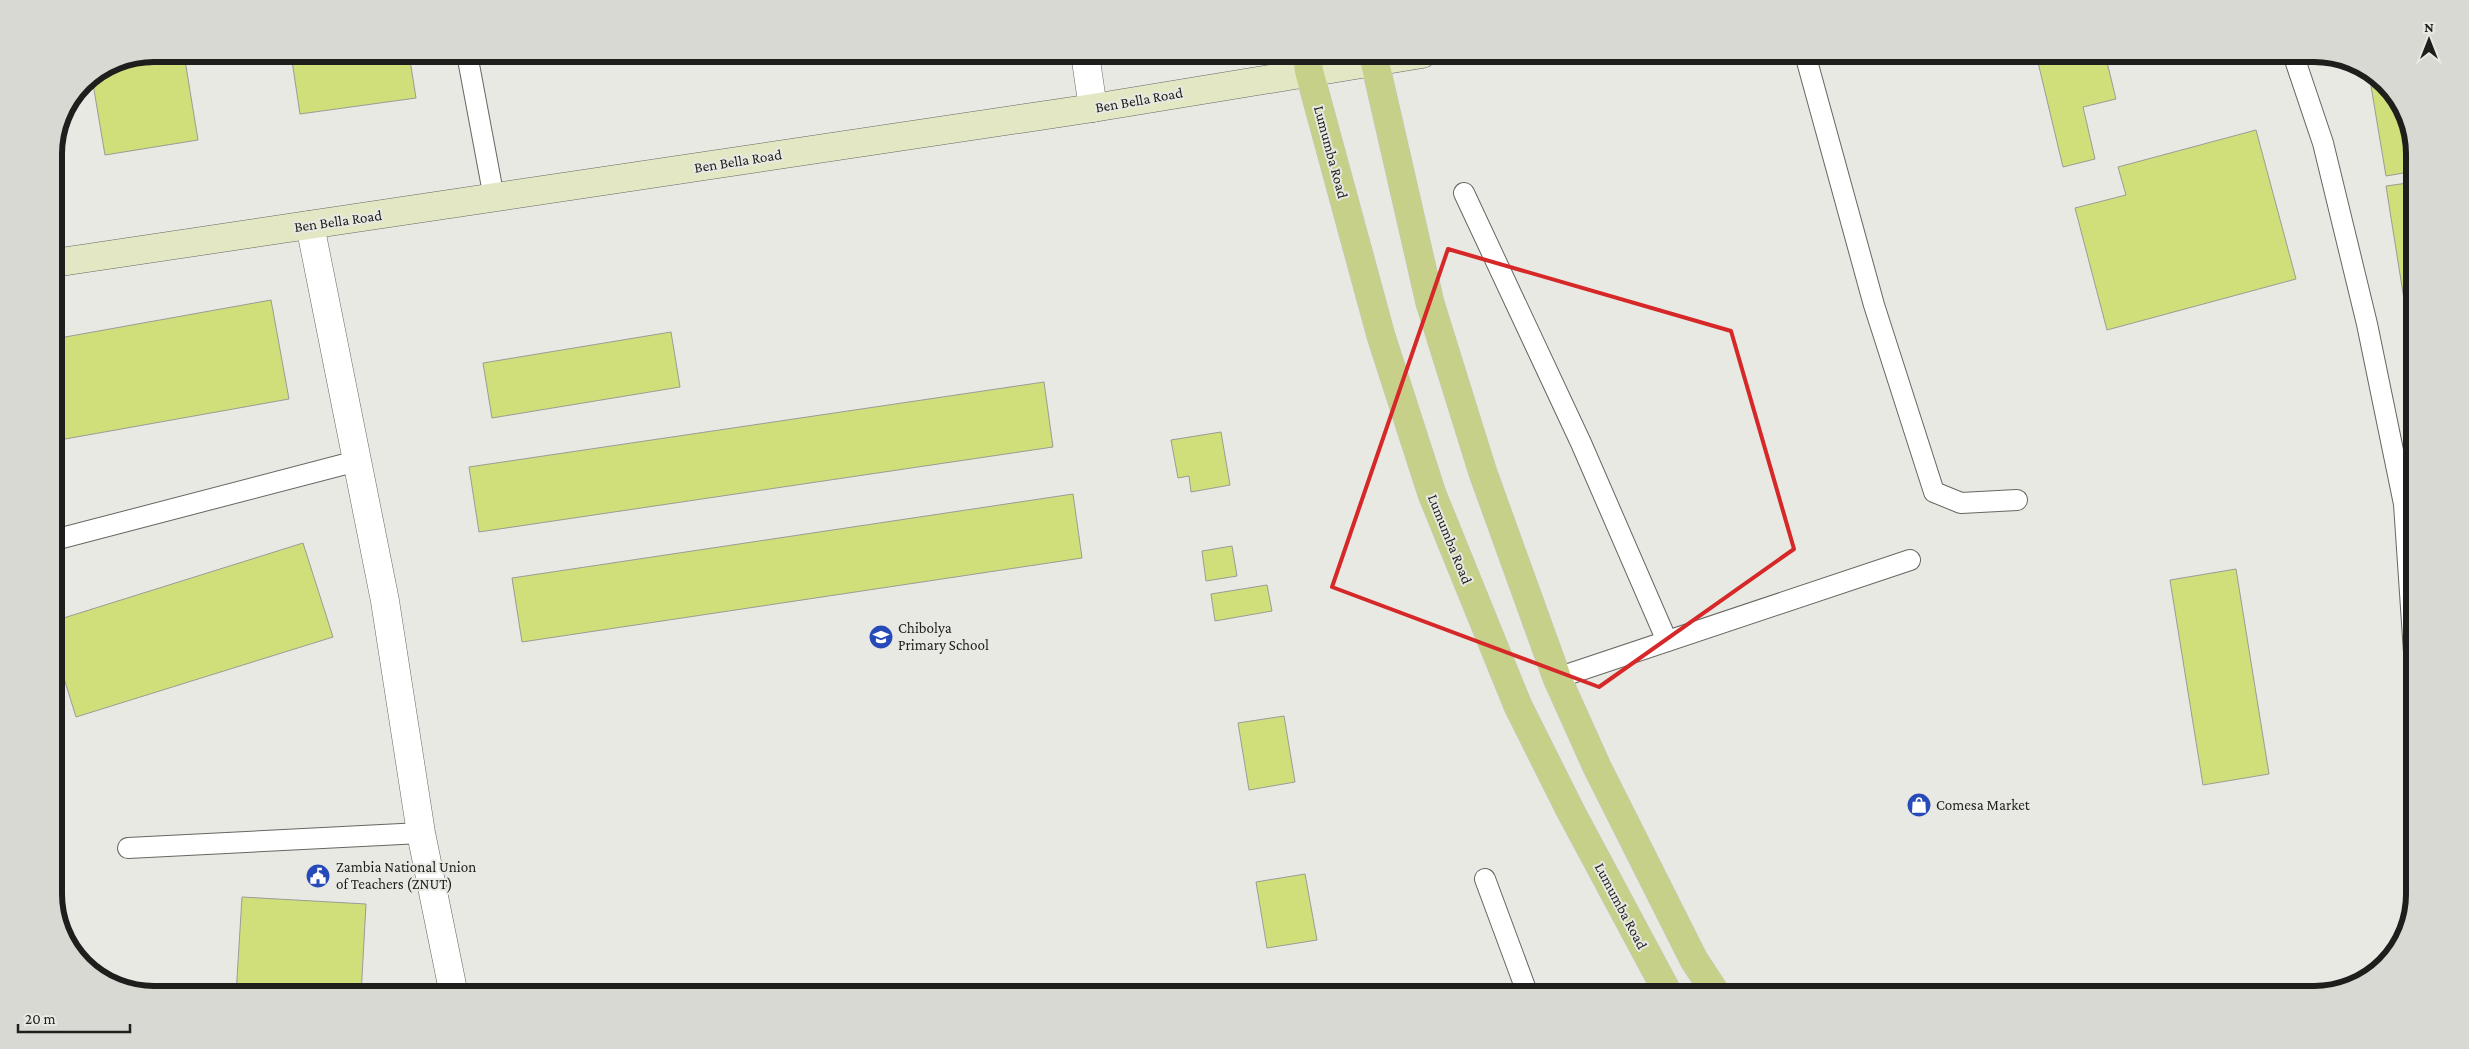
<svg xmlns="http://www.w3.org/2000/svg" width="2469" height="1049" font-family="'Crimson Pro',serif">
<rect width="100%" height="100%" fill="#e8e9e3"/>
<g fill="#d0df79" stroke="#9b9c96">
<path d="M155,54H184L198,140L105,155L92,78L116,61Z"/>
<path d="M291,54H409L416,98L300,114Z"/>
<path d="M2036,54H2105L2116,99L2083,107L2095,159L2063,167Z"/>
<path d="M2369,74L2395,94L2415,149V171L2386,176Z"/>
<path d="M2256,130L2296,279L2107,330L2075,208L2126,195L2118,167Z"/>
<path d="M2415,182V330L2409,331L2386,186Z"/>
<path d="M271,300L289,399L54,441V339Z"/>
<path d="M671,332L680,387L492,418L483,363Z"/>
<path d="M1044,382L1053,447L479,532L469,467Z"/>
<path d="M1221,432L1230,485L1191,492L1189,476L1178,478L1171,440Z"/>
<path d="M1073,494L1082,558L522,642L512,578Z"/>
<path d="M303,543L333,637L76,717L54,646V621Z"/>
<path d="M1232,546L1237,576L1206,581L1202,551Z"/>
<path d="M2236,569L2269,774L2203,785L2170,580Z"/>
<path d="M1267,585L1272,611L1215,621L1211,594Z"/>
<path d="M1284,716L1295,782L1249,790L1238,723Z"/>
<path d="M1305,874L1317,940L1267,948L1256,882Z"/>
<path d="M242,897L366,904L361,995H236Z"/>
</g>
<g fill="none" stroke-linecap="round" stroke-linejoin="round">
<defs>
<g id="lane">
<path d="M467,54L494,198"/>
<path d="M1805,54L1874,305L1934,492L1961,503L2017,500"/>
<path d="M2293,54L2323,143L2367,324L2404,504L2415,667"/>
<path d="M1464,193L1581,443L1667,641"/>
<path d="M58,539L357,461"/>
<path d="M1557,678L1910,560"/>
<path d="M128,848L421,833"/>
<path d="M1485,879L1528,995"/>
</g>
<g id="street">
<path d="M1085,54L1093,108"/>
<path d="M310,225L385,601L421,833L454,995"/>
</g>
<path id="secondary" d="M54,263L1093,108L1422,54"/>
<g id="primary">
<path d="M1307,54L1309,71L1381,336L1432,494L1518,706L1570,810L1669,995"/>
<path d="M1373,54L1430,303L1483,473L1557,678L1597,767L1694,960L1717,995"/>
</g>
</defs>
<use href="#lane" stroke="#656761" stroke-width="22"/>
<use href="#street" stroke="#656761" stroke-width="29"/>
<use href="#secondary" stroke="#656761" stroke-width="29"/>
<use href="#primary" stroke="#c4c5c4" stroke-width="29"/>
<use href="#lane" stroke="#fff" stroke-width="20"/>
<use href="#street" stroke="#fff" stroke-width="28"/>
<use href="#secondary" stroke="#e3e7c4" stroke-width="28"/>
<use href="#primary" stroke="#c7d089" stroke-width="28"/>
</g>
<path fill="none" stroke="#d62828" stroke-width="4" stroke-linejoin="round" d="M1448,249L1731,331L1794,549L1599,687L1332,587Z"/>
<defs>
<symbol id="school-disc" viewBox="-11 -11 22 22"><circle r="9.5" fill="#274ab9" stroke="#e8e9e3"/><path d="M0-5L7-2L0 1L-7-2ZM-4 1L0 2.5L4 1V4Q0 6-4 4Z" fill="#fff"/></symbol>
<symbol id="shop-disc" viewBox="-11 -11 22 22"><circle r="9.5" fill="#274ab9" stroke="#e8e9e3"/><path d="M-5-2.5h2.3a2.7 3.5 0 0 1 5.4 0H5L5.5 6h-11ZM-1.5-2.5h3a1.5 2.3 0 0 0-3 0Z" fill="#fff"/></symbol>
<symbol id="civic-disc" viewBox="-11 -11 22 22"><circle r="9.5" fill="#274ab9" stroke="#e8e9e3"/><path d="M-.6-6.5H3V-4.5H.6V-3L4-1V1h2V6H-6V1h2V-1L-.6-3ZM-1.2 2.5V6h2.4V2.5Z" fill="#fff"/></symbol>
</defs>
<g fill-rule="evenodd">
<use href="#school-disc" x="867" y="623" width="28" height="28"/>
<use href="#shop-disc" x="1905" y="791" width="28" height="28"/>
<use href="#civic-disc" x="304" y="862" width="28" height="28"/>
</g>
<g text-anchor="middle" stroke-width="4" stroke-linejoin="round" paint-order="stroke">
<g font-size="15" fill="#1e1f1c" stroke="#e8e9e3">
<text transform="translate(1139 100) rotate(-10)" y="5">Ben Bella Road</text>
<text transform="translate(1331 152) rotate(75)" y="5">Lumumba Road</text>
<text transform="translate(738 161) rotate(-9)" y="5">Ben Bella Road</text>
<text transform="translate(338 221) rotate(-8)" y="5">Ben Bella Road</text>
<text transform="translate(1450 539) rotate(68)" y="5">Lumumba Road</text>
<text transform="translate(1621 906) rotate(62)" y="5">Lumumba Road</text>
</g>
<g font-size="15" fill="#1e1f1c" stroke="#e8e9e3" text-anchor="start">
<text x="898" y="633">Chibolya<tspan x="898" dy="17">Primary School</tspan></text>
<text x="1936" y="810">Comesa Market</text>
<text x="336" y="872">Zambia National Union<tspan x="336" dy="17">of Teachers (ZNUT)</tspan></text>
</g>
</g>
<path d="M0 0H2469V1049H0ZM154 62H2314A92 92 0 0 1 2406 154V894A92 92 0 0 1 2314 986H154A92 92 0 0 1 62 894V154A92 92 0 0 1 154 62Z" fill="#d8d9d3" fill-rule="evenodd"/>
<path fill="none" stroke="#1e1f1c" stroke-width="6" d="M154 62H2314A92 92 0 0 1 2406 154V894A92 92 0 0 1 2314 986H154A92 92 0 0 1 62 894V154A92 92 0 0 1 154 62Z"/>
<g transform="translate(2429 40)" stroke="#e8e9e3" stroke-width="4" paint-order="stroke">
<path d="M0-4L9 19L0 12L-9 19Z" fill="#1e1f1c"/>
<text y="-8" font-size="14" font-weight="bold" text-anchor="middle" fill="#1e1f1c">N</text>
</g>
<path d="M18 1024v8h112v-8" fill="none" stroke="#1e1f1c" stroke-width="2.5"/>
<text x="25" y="1024" font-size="15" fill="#1e1f1c" stroke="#e8e9e3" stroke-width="4" paint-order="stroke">20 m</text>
</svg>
